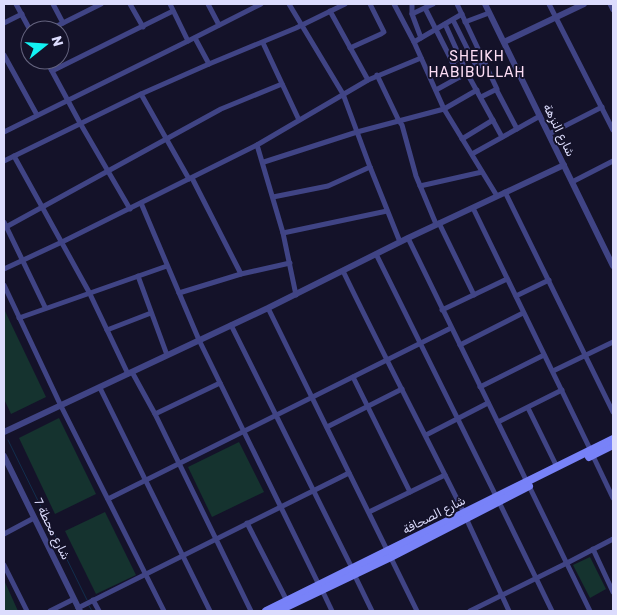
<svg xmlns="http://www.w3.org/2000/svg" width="617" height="615" font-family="Rubik,'Noto Naskh Arabic',sans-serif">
<rect width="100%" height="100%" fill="#141229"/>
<g fill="#15332f">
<path d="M4,309L46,397L11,414L4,399Z"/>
<path d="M59,418L96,494L55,514L19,438Z"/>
<path d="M239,442L264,492L212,517L188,467Z"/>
<path d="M105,512L136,575L96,594L65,531Z"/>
<path d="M590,557L606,589L590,598L573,565Z"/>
<path d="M4,580L18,611H19H4Z"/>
</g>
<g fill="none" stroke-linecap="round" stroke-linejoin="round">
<g stroke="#122e4d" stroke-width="1">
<path d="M8,440L87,600"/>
<path d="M88,604L92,611"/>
</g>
<g stroke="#404485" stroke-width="5">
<path d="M16,4L30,30"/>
<path d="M53,4L63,23"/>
<path d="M130,4L143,27"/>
<path d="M170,4L188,41"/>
<path d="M208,4L219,25"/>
<path d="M289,4L343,94L370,167L400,242"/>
<path d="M394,4L414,42L444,109L497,196"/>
<path d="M412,4V14L421,38"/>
<path d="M457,4L497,89L481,97"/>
<path d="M549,4L613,130"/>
<path d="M610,4L613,10"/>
<path d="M425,8L460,77"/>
<path d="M330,11L368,80"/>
<path d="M412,14L433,4"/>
<path d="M453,20L477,68"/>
<path d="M465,22L489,13"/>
<path d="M4,23L22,14"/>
<path d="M445,24L467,73L502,137"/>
<path d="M49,30L101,4"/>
<path d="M195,38L209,64"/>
<path d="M414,42L462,14"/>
<path d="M263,43L299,120"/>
<path d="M350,48L381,34L384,32L370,4"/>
<path d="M4,55L37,115"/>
<path d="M46,60L80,123L130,209"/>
<path d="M452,62L479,50"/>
<path d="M52,71L173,11"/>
<path d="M377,75L399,121L402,125L416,176L436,224"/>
<path d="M496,89L517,129"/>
<path d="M436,90L485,63"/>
<path d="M141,94L189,179"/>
<path d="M4,132L188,41L261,4"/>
<path d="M549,134L602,107"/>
<path d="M462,139L493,120"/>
<path d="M257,145L283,233L296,295"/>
<path d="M472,154L540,116"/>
<path d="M14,156L89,292L128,374"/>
<path d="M4,161L141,94L209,64L296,28L345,4"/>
<path d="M264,162L357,132L444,109L477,90"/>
<path d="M192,178L241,274"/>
<path d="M572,182L613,161"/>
<path d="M420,186L482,172"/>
<path d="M505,192L613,412"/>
<path d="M273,197L328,186L370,167"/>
<path d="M141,203L199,340L319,585"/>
<path d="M473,208L591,451"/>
<path d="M4,222L45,307"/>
<path d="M439,223L474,295"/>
<path d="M6,227L221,109L282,84"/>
<path d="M283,233L387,211"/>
<path d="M408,238L527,482"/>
<path d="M376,254L496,496"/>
<path d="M4,269L62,242L257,145L368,80L421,58"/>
<path d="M343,271C382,352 424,432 464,513"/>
<path d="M138,276L167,355"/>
<path d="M4,285L61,406L164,611"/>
<path d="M179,293L241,274L290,263"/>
<path d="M516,296L549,280"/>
<path d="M268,308L417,611"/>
<path d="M442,310L507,279"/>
<path d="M19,318L167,266"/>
<path d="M231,325L352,568"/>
<path d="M107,330L151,313"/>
<path d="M460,345L523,313"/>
<path d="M553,371L613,342"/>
<path d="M132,372L155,414L251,611"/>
<path d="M353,377L410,492"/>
<path d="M480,387L544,355"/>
<path d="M100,388L210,611"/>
<path d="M528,408L557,467"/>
<path d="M155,414L220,383"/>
<path d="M498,422L562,390"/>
<path d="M327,427L402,389"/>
<path d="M426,435L488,403"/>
<path d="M593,456L613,498"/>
<path d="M529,486L590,611"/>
<path d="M108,499L451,328"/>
<path d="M499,502L552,611"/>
<path d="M369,512L445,475"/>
<path d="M466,518L509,611"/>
<path d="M247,523L287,601"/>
<path d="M4,534L34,518"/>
<path d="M593,549L613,592"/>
<path d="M4,565L27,611"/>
<path d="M354,574L372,611"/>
<path d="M322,590L332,611"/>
<path d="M93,600L99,611"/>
<path d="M78,608L349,473"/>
<path d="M50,611L74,599"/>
<path d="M470,611L567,563L613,539"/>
</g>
<g stroke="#404485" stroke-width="6">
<path d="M485,4L613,266"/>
<path d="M504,42L584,4"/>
<path d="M4,432L268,308L408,238L564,165"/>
<path d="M4,456L80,611"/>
</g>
<g stroke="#7882f8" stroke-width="8">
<path d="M589,457L613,445"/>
<path d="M266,611L613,439"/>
<path d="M278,611L391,557L529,486"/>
</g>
</g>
<g text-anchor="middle" stroke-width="4" stroke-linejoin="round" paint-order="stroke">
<g font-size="12" fill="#dcdcfd" stroke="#141229">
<text transform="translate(559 130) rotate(64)" y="4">شارع النزهة</text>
<text transform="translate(434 515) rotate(-27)" y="4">شارع الصحافة</text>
<text transform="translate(52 529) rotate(64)" y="4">شارع محطة 7</text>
</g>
<g font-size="14" letter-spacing="1" fill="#fddef5" stroke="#141229">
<text x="477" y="61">SHEIKH<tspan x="477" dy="16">HABIBULLAH</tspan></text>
</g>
</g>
<rect width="617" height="615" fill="none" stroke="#dcdcfd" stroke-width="10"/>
<g transform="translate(45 45) rotate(73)"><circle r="24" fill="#141229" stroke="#64637e"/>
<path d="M0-4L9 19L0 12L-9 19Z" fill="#13f2f3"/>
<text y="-8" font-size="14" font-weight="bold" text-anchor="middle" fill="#dcdcfd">N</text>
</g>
</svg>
